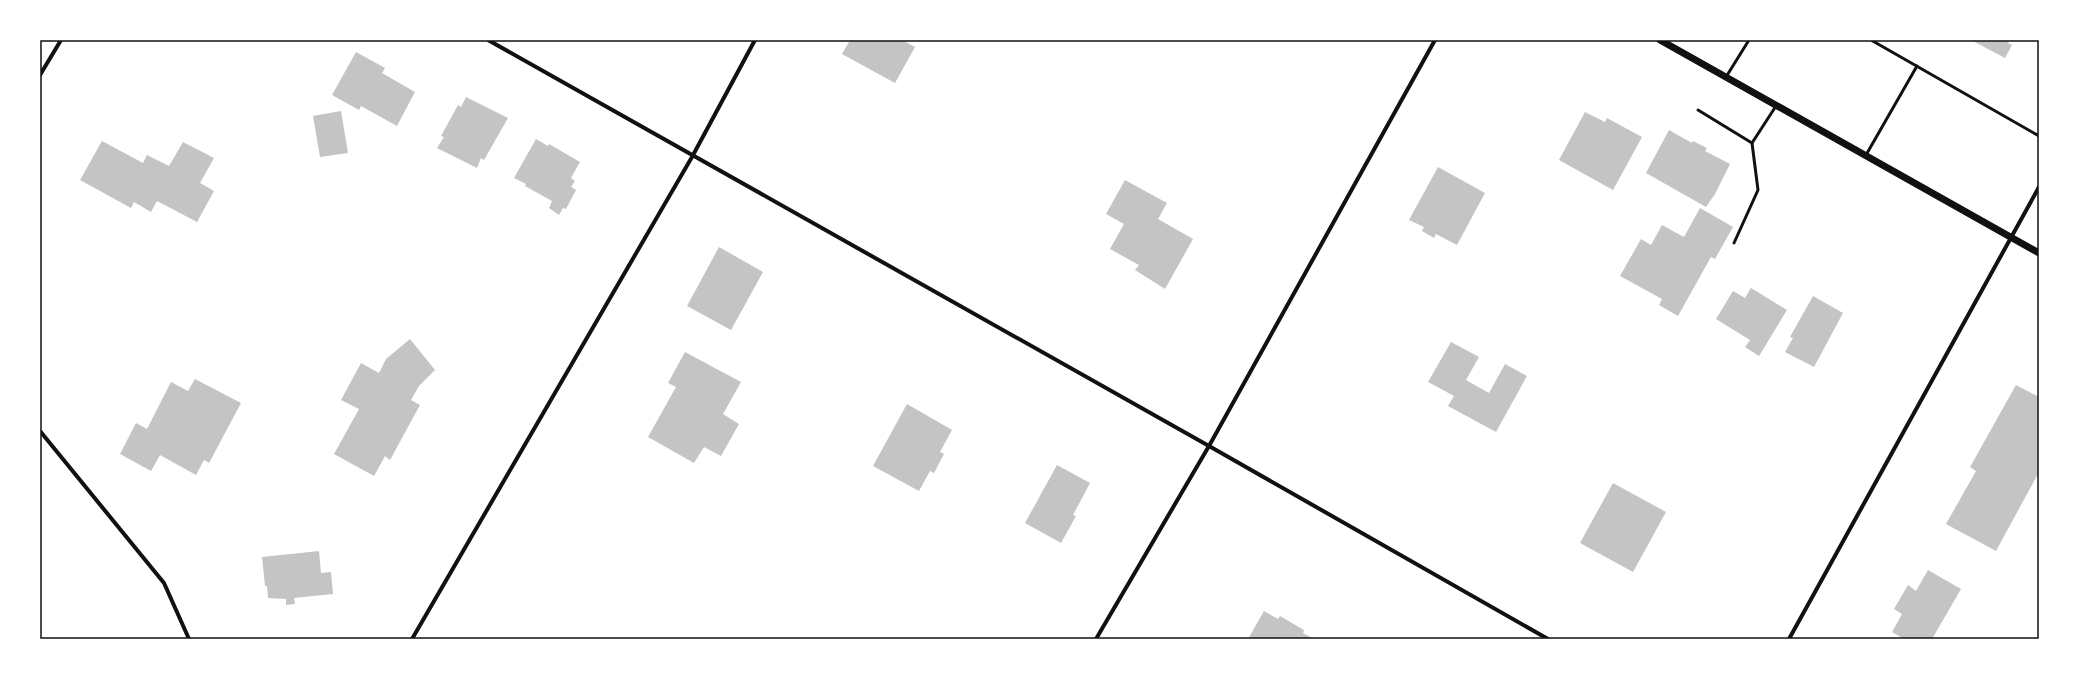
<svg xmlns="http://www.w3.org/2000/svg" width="2079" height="679" font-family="Signika,sans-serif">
<rect width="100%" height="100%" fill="#fff"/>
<g fill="#c4c4c4">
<path d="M850,40H902L915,47L895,83L842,54Z"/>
<path d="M1971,40H2010L2008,43L2012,45L2005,58Z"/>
<path d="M356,52L385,68L382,73L415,92L397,126L361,106L359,110L332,95Z"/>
<path d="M466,97L508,118L484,160L481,158L477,168L437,148L444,137L441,136L458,105L461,107Z"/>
<path d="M341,111L348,153L320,157L313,116Z"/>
<path d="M1585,112L1605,122L1607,118L1642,137L1613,190L1559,160Z"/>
<path d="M1669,130L1692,143L1693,141L1707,148L1705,151L1730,164L1715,194L1706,207L1646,173Z"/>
<path d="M536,139L548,146L549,144L580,162L571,178L575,181L571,187L576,190L566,209L563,208L559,215L549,208L552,201L525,186L526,184L514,178Z"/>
<path d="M102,141L143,163L147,155L169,166L183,142L214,158L200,183L214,191L197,222L157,201L151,212L134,202L131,208L80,180Z"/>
<path d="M1438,167L1485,193L1457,245L1436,234L1434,238L1422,231L1424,227L1409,220Z"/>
<path d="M1125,180L1167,203L1158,219L1193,239L1165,289L1135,270L1139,265L1110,249L1124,224L1106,214Z"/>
<path d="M1700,208L1733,227L1715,259L1711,257L1678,316L1659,305L1662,299L1620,276L1641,239L1651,245L1662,225L1684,237Z"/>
<path d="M719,247L763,272L731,330L687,306Z"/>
<path d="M1751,288L1787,310L1759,356L1745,347L1750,340L1716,319L1733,291L1745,298Z"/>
<path d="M1813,296L1843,313L1814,367L1785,352L1793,338L1790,337Z"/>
<path d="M410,339L435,370L419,386L411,400L420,405L390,460L385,456L374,476L334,454L359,409L341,400L361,363L379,373L386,359Z"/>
<path d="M1451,342L1479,357L1466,380L1489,393L1505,364L1527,376L1496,432L1448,406L1454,396L1428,382Z"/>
<path d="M685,352L741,382L723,414L739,424L721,456L704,447L694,463L648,437L676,387L668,383Z"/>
<path d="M195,379L241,403L209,463L204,460L196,475L160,455L151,471L120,454L136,423L147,429L171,382L188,391Z"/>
<path d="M2016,385L2039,397V472L1996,551L1946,524L1976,471L1970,467Z"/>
<path d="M907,404L952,430L940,452L944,454L934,473L930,471L919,491L873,466Z"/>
<path d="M1057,465L1090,483L1073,515L1076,516L1061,543L1025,523Z"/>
<path d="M1613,483L1666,512L1633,572L1580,543Z"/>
<path d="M319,551L321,573L331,572L333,594L294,598L295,604L286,605V599L268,598L267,586H265L262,557Z"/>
<path d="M1928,570L1961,589L1932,639H1904L1892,632L1902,614L1894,609L1908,585L1916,591Z"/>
<path d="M1264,611L1278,619L1280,616L1304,630L1303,633L1314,639H1248Z"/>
</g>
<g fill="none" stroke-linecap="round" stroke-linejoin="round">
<g stroke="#111" stroke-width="3">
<path d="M1871,40L2039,136"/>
<path d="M1726,77L1749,40"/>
<path d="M1698,110L1752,143L1776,106"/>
<path d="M1866,155L1917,66"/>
<path d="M1734,243L1758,190L1752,143"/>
</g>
<g stroke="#111" stroke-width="4">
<path d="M488,40L1209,446L1548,639"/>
<path d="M40,75L61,40"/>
<path d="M40,431L164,583L189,639"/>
<path d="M412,639L692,157L755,40"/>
<path d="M1096,639L1209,446L1435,40"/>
<path d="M1789,639L2039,187"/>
</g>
<path stroke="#111" stroke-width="7" d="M1660,40L2039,253"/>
</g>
<rect width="2079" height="679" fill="none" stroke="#ffffff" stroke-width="82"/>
<rect x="41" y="41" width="1997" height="597" fill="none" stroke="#111" stroke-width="1.5"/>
</svg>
